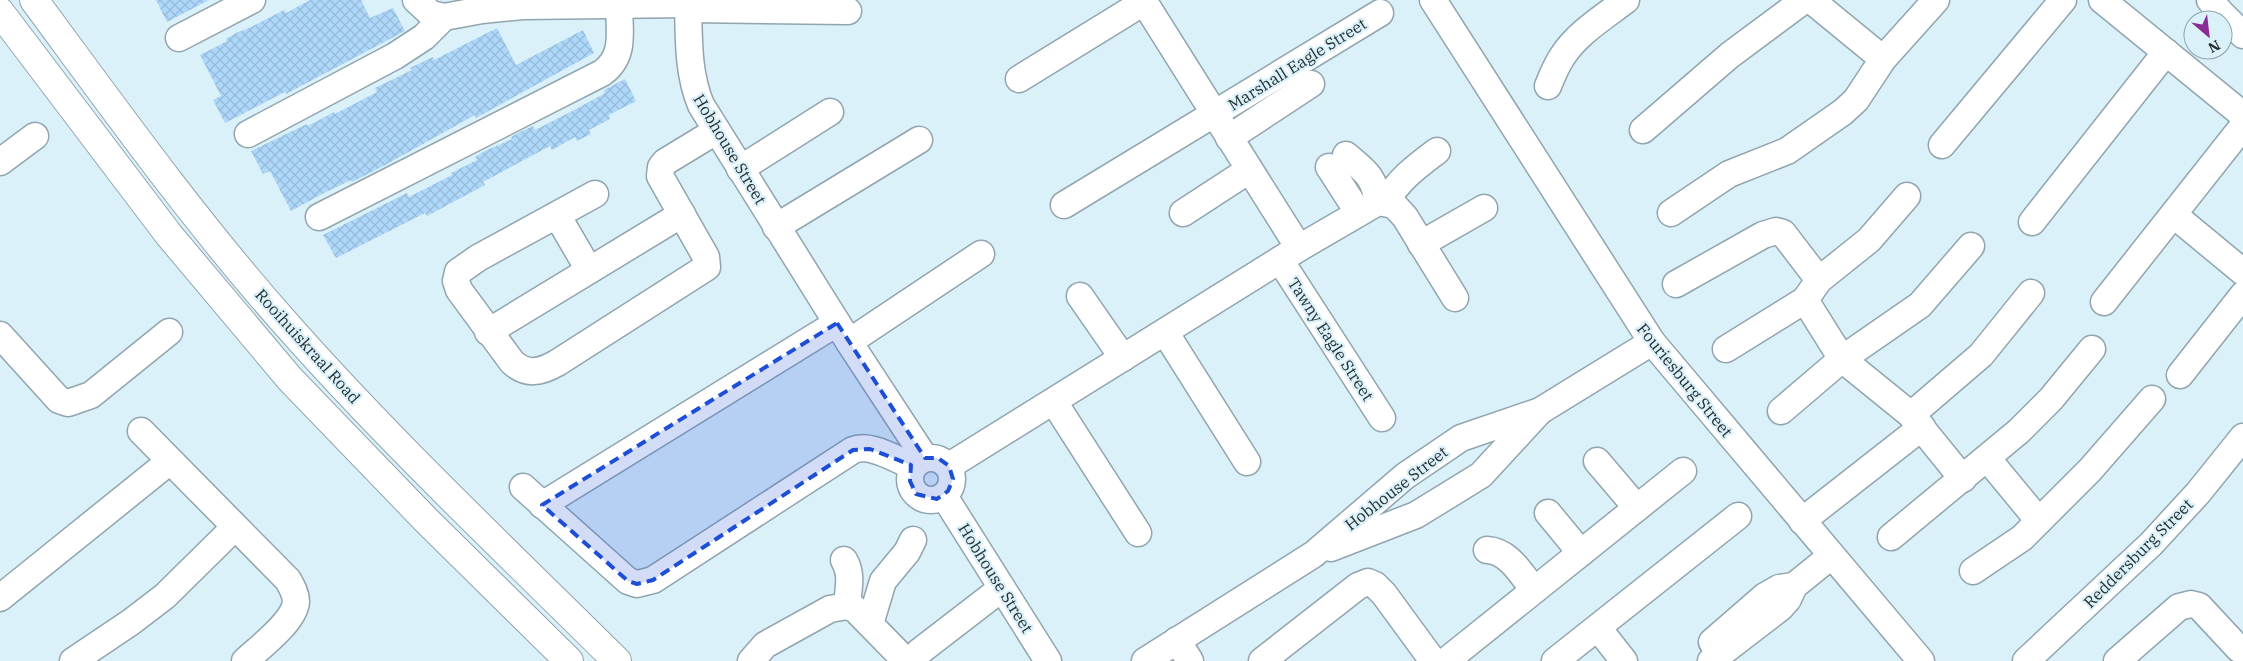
<svg xmlns="http://www.w3.org/2000/svg" width="2243" height="661" font-family="'IBM Plex Serif',serif">
<defs>
<pattern id="building-cross-hatch" width="8" height="8" patternUnits="userSpaceOnUse" patternTransform="scale(1.25)"><rect width="8" height="8" fill="#aed8fa"/><path d="M0 0l8 8M0 8l8-8" fill="none" stroke="#96bad7"/></pattern>
</defs>
<rect width="100%" height="100%" fill="#dbf1fa"/>
<g fill="url(#building-cross-hatch)">
<path d="M156,0H209L167,22Z"/>
<path d="M310,0H361L370,18L393,8L405,31L286,94L285,92L225,123L213,100L221,96L200,55L227,41L226,39L236,33L249,28L284,10L286,13Z"/>
<path d="M497,28L516,65L583,30L594,53L476,118L475,115L387,164L352,182L351,180L324,193L291,211L270,171L263,174L251,151L307,124L308,126L334,112L335,114L377,92L375,88L412,70L410,68L420,63L433,57L434,60Z"/>
<path d="M625,79L636,101L609,115L610,119L589,130L591,134L577,141L575,137L552,150L550,146L483,182L485,185L427,216L425,213L336,258L323,235L407,193L409,197L452,175L451,173L477,160L475,157L485,151L512,139L511,137L520,132L533,126L535,130L578,108L605,93L604,90Z"/>
</g>
<g fill="none" stroke-linecap="round" stroke-linejoin="round">
<defs>
<g id="minor">
<path d="M416,0L431,14L444,17L482,10L523,6L688,4"/>
<path d="M688,0C689,35 687,72 701,105L849,342L925,458"/>
<path d="M1143,0L1299,248"/>
<path d="M1433,0L1652,342L1921,661"/>
<path d="M1811,0L1883,59"/>
<path d="M2102,0L2243,115"/>
<path d="M2210,0L2221,13L2243,35"/>
<path d="M689,9L848,11"/>
<path d="M179,38L252,0"/>
<path d="M1019,79L1144,2"/>
<path d="M1548,86C1552,76 1556,66 1562,57C1576,34 1604,17 1626,0"/>
<path d="M1643,130L1730,55L1804,0"/>
<path d="M248,134L395,56L424,37L444,17"/>
<path d="M1229,138L1311,84"/>
<path d="M1942,145L2063,0"/>
<path d="M1346,155C1365,171 1374,176 1378,202"/>
<path d="M0,162L35,136"/>
<path d="M1329,167L1358,212"/>
<path d="M740,169L830,112"/>
<path d="M595,194L478,258L458,272L456,281L459,290L512,362C527,376 541,372 557,363L707,267L706,257L660,176L661,167L665,162L716,131"/>
<path d="M1386,202C1398,180 1417,166 1437,151"/>
<path d="M1064,205L1380,13"/>
<path d="M1183,213L1249,170"/>
<path d="M1671,213L1729,174L1787,151L1843,112L1856,100L1883,59L1936,0"/>
<path d="M557,215L589,270"/>
<path d="M2174,215L2243,272"/>
<path d="M319,217L602,73C626,56 619,31 619,4"/>
<path d="M2032,222L2166,52"/>
<path d="M776,227L919,140"/>
<path d="M1421,244L1484,208"/>
<path d="M1280,260L1382,418"/>
<path d="M1819,280L1869,240L1907,196"/>
<path d="M1676,284L1763,235L1776,231L1783,233L1819,280L1805,300L1842,359L1911,415L1963,479"/>
<path d="M1080,296L1123,358"/>
<path d="M2104,302L2243,126"/>
<path d="M488,332L682,214"/>
<path d="M1165,332L1247,462"/>
<path d="M0,335L59,400L68,403L91,395L169,332"/>
<path d="M849,342L981,254"/>
<path d="M1726,349L1805,300"/>
<path d="M2180,375L2243,295"/>
<path d="M1054,402L1138,533"/>
<path d="M1781,411L1842,359L1920,305L1971,246"/>
<path d="M1911,415L1981,355L2031,293"/>
<path d="M141,431L288,580C292,587 296,594 296,602C294,622 260,647 245,661"/>
<circle cx="931" cy="479" r="21"/>
<path d="M1987,458L2039,521"/>
<path d="M1597,461L1637,508"/>
<path d="M949,466L1299,248L1378,202L1394,205L1405,217L1455,298"/>
<path d="M523,487L628,581L637,584L653,580L853,450C871,443 896,460 913,466"/>
<path d="M944,496L1048,661"/>
<path d="M542,505L837,323"/>
<path d="M1548,513L1581,553"/>
<path d="M1802,521L1922,427"/>
<path d="M1891,537L2019,431L2051,399L2092,349"/>
<path d="M1331,548L1416,515L1481,475L1539,412"/>
<path d="M1487,550C1509,551 1521,574 1534,590"/>
<path d="M844,560C853,575 848,589 847,606"/>
<path d="M1973,571L2022,538L2090,470L2152,399"/>
<path d="M0,598L170,461"/>
<path d="M870,624L883,581L907,552L913,540"/>
<path d="M1598,628L1624,661"/>
<path d="M1177,640L1190,661"/>
<path d="M1712,642L1765,596L1779,588L1794,586"/>
<path d="M919,652L1002,588"/>
<path d="M73,661L131,622L165,596L235,527"/>
<path d="M751,661L765,645L830,609L847,606L855,609L902,657"/>
<path d="M1145,661L1314,554L1405,476L1461,438L1540,411L1652,342"/>
<path d="M1262,661L1358,586L1368,582L1375,585L1384,594L1433,661"/>
<path d="M1446,661L1683,471"/>
<path d="M1555,661L1738,516"/>
<path d="M1711,661L1780,608L1788,599L1794,586L1831,556"/>
<path d="M2026,661L2151,544L2198,493L2243,437"/>
<path d="M2117,661L2179,607L2191,604L2199,606L2239,649"/>
</g>
<g id="major">
<path d="M34,0C113,107 191,216 279,316C385,437 503,548 617,661"/>
<path d="M0,12L169,235L290,379L426,520L569,661"/>
</g>
</defs>
<use href="#minor" stroke="#90a5ad" stroke-width="29"/>
<use href="#major" stroke="#90a5ad" stroke-width="30"/>
<use href="#minor" stroke="#fff" stroke-width="26"/>
<use href="#major" stroke="#fff" stroke-width="28"/>
</g>
<path fill="#1d4ed8" fill-opacity="0.2" stroke="#1d4ed8" stroke-width="4" stroke-dasharray="10 6" stroke-linejoin="round" d="M837,323L925,458H938L949,466L953,479L948,491L937,499L916,494L910,481L911,465L870,449L853,450L653,580L637,584L628,581L542,505Z"/>
<g text-anchor="middle" stroke-width="4.5" stroke-linejoin="round" paint-order="stroke">
<g font-size="16" fill="#252e31" stroke="#dbf1fa">
<text transform="translate(1297 64) rotate(-32)" y="6">Marshall Eagle Street</text>
<text transform="translate(730 149) rotate(59)" y="6">Hobhouse Street</text>
<text transform="translate(1331 339) rotate(57)" y="6">Tawny Eagle Street</text>
<text transform="translate(308 346) rotate(48)" y="6">Rooihuiskraal Road</text>
<text transform="translate(1685 380) rotate(51)" y="6">Fouriesburg Street</text>
<text transform="translate(1396 488) rotate(-38)" y="6">Hobhouse Street</text>
<text transform="translate(2138 553) rotate(-45)" y="6">Reddersburg Street</text>
<text transform="translate(996 578) rotate(58)" y="6">Hobhouse Street</text>
</g>
</g>
<g transform="translate(2208 35) rotate(152)"><circle r="24" fill="#dbf1fa" stroke="#92a3aa"/>
<path d="M0-4L9 19L0 12L-9 19Z" fill="#8b2a93"/>
<text y="-8" font-size="14" font-weight="bold" text-anchor="middle" fill="#252e31">N</text>
</g>
</svg>
